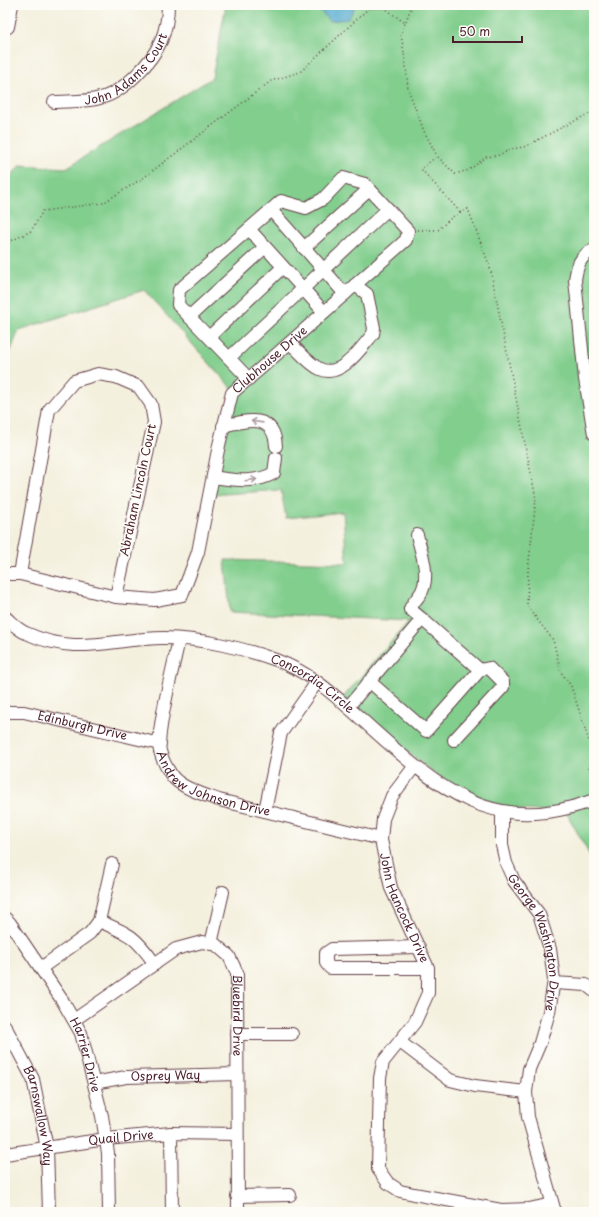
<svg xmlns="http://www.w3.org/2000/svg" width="599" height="1217" font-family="'Playpen Sans',sans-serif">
<rect width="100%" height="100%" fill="#fdfcf7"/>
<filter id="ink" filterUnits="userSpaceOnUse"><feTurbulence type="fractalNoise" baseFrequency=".025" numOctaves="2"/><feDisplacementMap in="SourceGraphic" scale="8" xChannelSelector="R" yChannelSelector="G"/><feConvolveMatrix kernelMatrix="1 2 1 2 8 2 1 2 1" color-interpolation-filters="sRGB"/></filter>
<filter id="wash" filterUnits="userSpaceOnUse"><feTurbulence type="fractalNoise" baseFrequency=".012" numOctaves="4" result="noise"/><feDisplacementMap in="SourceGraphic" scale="16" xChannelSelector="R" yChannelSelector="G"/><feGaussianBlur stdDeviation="0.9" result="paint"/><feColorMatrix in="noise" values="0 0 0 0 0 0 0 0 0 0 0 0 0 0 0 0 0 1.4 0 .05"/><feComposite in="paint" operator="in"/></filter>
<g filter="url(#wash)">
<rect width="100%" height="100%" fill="#f4f0de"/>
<path fill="#81ce8d" stroke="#66765c" d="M226,5H594V863L566,812L480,808L340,701L409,621L230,612L225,560L347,563L343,512L286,518L281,490L210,495L235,392L144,290L19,330L5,365V184L20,165L66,168L212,78Z"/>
<path fill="#52abcf" stroke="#4e657d" d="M316,5H356L348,19L329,21Z"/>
</g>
<g filter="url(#ink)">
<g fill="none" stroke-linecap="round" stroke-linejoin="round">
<defs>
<g id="minor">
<path d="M5,29L8,27L12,5"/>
<path id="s1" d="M54,102C69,101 86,102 100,98C123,93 152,62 161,41C166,29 168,17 168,5"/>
<path d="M271,210L345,294"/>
<path d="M249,229L324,312"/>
<path d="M304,248L369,189"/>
<path d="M594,250C580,255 577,266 575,280L585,379L594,434"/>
<path d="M189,317L265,247"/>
<path d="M209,337L283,267"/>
<path d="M290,343C299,351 309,364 320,369C341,379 361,348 373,334L374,328L367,294L355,285"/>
<path d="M229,358L388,209"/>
<path d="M223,426C247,420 274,413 276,446"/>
<path d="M213,477C234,480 255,484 274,473L276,458"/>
<path d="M417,535C421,551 430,575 422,591C419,597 413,602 410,609L422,619"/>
<path id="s2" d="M5,574H20L116,597L155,600L182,595L198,552L219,445L232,393L261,368L406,240L408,231L365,184L343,178L323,199L306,208L281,201L179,290L178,305L249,379"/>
<path d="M20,574L49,410L74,381L98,374L116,377L139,387L151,404L154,422L116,597"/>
<path id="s3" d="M5,617C11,622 18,630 26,633C78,657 112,638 164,638C199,638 244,648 276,660C311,673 332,693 359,717C433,783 487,840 594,800"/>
<path id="s4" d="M179,639C175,661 155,734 160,751C162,759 168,770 172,776C181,788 205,795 219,800L381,839"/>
<path d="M348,707L422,619L480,670L426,731L369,681"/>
<path id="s5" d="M5,712H24L160,744"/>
<path d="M454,740L503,687V682L489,668L480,670"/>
<path id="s6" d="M414,767L392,796L383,819L381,840L391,888L428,968V993L415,1022L383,1062L380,1078L378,1169L388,1183L400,1191L414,1194L501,1210L529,1209L552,1204"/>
<path d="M265,811L281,733L317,682"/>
<path id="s7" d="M502,812V845L506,863L514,881L539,914L550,949L554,980L549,1012L540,1043L529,1069L526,1092L528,1117L555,1212"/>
<path id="s8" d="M5,918L10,923L62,1000L81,1033L102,1116L108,1153L109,1212"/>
<path d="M99,921C130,934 135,936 155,964"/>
<path d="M211,944L223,892"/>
<path d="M419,947L332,949L326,953V963L330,968H428"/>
<path d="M41,968L90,933L99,921L112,864"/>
<path d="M554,983L586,985L594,991"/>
<path id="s9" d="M74,1020L176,949L202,942L215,944L229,956L237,973L238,1212"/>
<path id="s10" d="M5,1026L33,1079L47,1148L49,1212"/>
<path d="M237,1034H292"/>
<path d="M400,1042L450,1080L475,1086L526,1092"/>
<path id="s11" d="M94,1083L126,1077L237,1074"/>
<path d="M171,1133L172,1212"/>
<path id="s12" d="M5,1154L106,1139L171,1133L237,1134"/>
<path d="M237,1196L290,1195"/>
</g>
</defs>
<use href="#minor" stroke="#643e46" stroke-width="14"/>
<g stroke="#643e46" stroke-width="1.5" stroke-dasharray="1 3" stroke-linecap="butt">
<path d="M412,5L401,34L406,66L408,89L424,131L437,156"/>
<path d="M460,212L421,169L437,156L455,174L469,170L486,157L500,155L511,149L524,147L594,111"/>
<path d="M418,230H438L452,217L468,209L490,267L536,499L528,570L527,606L553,640L561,672L571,686L591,747L589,768L594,779"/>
<path d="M5,244L31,231L43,211L103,203L143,178L271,81L300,72L369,8L383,7L405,23"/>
</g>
<use href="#minor" stroke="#fff" stroke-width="12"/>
</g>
<defs><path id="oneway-shaft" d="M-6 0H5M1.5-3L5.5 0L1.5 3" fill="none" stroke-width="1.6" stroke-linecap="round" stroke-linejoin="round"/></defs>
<g stroke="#ae9aa0">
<use href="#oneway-shaft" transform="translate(257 422) rotate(-172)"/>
<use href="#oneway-shaft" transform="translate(251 480) rotate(-7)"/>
</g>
</g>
<g text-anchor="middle" stroke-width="3.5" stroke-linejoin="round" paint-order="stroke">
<g font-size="12" fill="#4a1f2b" stroke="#fdfcf7">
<text dy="4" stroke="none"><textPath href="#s1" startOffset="85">John Adams Court</textPath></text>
<text dy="4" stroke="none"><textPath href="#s2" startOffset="439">Clubhouse Drive</textPath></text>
<text transform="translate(138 490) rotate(-78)" y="4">Abraham Lincoln Court</text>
<text dy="4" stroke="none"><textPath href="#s3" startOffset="325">Concordia Circle</textPath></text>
<text dy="4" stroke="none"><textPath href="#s5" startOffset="79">Edinburgh Drive</textPath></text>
<text dy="4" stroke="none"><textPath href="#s4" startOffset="181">Andrew Johnson Drive</textPath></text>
<text dy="4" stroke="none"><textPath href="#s6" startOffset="154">John Hancock Drive</textPath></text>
<text dy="4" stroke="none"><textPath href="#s7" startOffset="138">George Washington Drive</textPath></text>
<text dy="4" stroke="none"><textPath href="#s9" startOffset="244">Bluebird Drive</textPath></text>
<text dy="4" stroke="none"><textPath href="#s8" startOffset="160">Harrier Drive</textPath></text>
<text dy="4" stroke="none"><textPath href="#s11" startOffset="72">Osprey Way</textPath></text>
<text dy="4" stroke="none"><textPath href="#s10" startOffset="97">Barnswallow Way</textPath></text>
<text dy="4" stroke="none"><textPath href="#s12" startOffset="117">Quail Drive</textPath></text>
</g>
</g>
<rect width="599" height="1217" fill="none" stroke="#fdfcf7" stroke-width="20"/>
<path d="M453 36v6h69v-6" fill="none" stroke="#4a1f2b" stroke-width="2"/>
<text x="459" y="36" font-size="12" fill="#4a1f2b" stroke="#fdfcf7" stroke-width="3" paint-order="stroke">50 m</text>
</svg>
